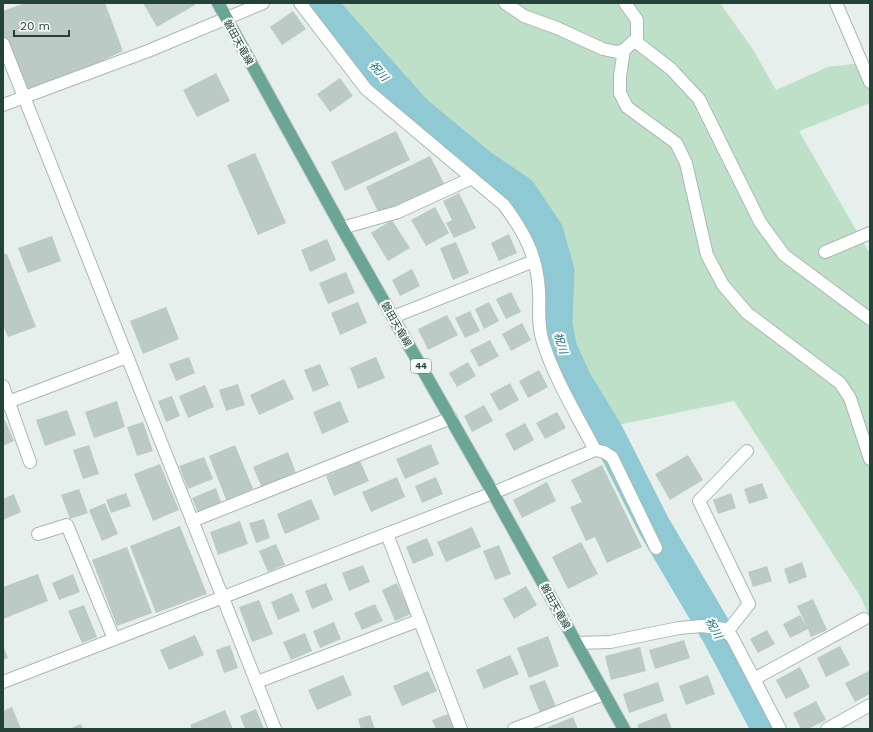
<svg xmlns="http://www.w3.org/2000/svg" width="873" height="732" font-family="'Work Sans','Noto Sans JP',sans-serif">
<rect width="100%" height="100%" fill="#e6efeb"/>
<path fill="#bfe0c8" d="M322,3H720L754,51L776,90L828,67L862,63L870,82V103L799,131L870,254V618L860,596L734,401L608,427L569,332L565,235L498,177L425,120L332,17Z"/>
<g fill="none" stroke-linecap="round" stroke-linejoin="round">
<path stroke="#8ec9d4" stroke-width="33" d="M319,3L416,112L480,165L520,192L547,232L558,271L556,324L561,350L576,382L607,433L654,526L719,636L768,729"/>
</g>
<g fill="#bbcac4">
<path d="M25,3H105L123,51L24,97L3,44V11Z"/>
<path d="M143,3H194L195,5L157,27Z"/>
<path d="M293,11L306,29L282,45L270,27Z"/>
<path d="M216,73L230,101L197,117L183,90Z"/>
<path d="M340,78L353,96L330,112L317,94Z"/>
<path d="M396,131L410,160L345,191L331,162Z"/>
<path d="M255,153L286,223L258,235L227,165Z"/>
<path d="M430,156L445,185L380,216L366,187Z"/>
<path d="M459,193L476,228L454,238L446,223L452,220L443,201Z"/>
<path d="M435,207L449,233L426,246L411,220Z"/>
<path d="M392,220L410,248L388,261L371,233Z"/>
<path d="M509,234L517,253L499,261L491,243Z"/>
<path d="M52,236L61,261L28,273L18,248Z"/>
<path d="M327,239L336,260L310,272L301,250Z"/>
<path d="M456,242L469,273L453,280L440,248Z"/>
<path d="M3,254H7L36,327L8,337L3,325Z"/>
<path d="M412,269L420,286L400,296L392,280Z"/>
<path d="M346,272L355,293L328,304L319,283Z"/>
<path d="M511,292L521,312L506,319L496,299Z"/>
<path d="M358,302L367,323L340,335L331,313Z"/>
<path d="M489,302L499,321L484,329L475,309Z"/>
<path d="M166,307L179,339L143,354L130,321Z"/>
<path d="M470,311L480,331L465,338L455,318Z"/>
<path d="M447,315L458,335L428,350L418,329Z"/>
<path d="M522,323L531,340L511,351L502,334Z"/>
<path d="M490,340L499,356L479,367L470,350Z"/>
<path d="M189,357L195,373L176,381L169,364Z"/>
<path d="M376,357L385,378L358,389L350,368Z"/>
<path d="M468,362L476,376L457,387L449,373Z"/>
<path d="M320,364L329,385L313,392L304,370Z"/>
<path d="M539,370L548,387L528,398L519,381Z"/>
<path d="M284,379L294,399L259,415L250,395Z"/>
<path d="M510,383L519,400L499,411L490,394Z"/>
<path d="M238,384L245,405L226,411L219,390Z"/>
<path d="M205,385L214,407L188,418L179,396Z"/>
<path d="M172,396L180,416L166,422L158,401Z"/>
<path d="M117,401L125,427L94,438L85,412Z"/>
<path d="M340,401L349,422L322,434L313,412Z"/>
<path d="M484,405L493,421L472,432L464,416Z"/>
<path d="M67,410L76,435L45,446L36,420Z"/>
<path d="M557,412L566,428L545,439L536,423Z"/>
<path d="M5,420L14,441L3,446V421Z"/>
<path d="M143,422L153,451L137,456L127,427Z"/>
<path d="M525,423L534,440L514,451L505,434Z"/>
<path d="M431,444L439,464L405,479L396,459Z"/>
<path d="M89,445L99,474L83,479L73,450Z"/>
<path d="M235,445L254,491L227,502L209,456Z"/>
<path d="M288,452L296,473L262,488L253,467Z"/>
<path d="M688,455L703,480L670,500L655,474Z"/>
<path d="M204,457L213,479L188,489L179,466Z"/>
<path d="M360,461L369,481L334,496L326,476Z"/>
<path d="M160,464L179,510L153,521L134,474Z"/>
<path d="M602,465L642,547L607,563L595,537L586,541L570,507L582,502L571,480Z"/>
<path d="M397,477L405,497L371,512L362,492Z"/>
<path d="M436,477L443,494L422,503L415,486Z"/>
<path d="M547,482L556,501L522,518L513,500Z"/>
<path d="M762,483L768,498L749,504L744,489Z"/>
<path d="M216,488L223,508L200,517L192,498Z"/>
<path d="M79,489L88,513L70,519L61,495Z"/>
<path d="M126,493L131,506L111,513L106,500Z"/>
<path d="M731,493L736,508L718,514L713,500Z"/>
<path d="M14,494L21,512L3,520V499Z"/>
<path d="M311,499L320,519L285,534L277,514Z"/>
<path d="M105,503L118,534L102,541L89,510Z"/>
<path d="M264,519L270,538L256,543L249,523Z"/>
<path d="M240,521L248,544L218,555L210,532Z"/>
<path d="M180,526L207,594L156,613L130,546Z"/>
<path d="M472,527L481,547L446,562L437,542Z"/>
<path d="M427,538L434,555L413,564L406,547Z"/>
<path d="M581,542L598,574L568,589L552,557Z"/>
<path d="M276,544L285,565L268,572L259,551Z"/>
<path d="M499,545L511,574L495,580L483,551Z"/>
<path d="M127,547L152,613L117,626L92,560Z"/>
<path d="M802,562L807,577L789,584L784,569Z"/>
<path d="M363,565L370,582L349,591L342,573Z"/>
<path d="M767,566L772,581L753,587L748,572Z"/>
<path d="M38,574L48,601L3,619V587Z"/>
<path d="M73,574L80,592L59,600L52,583Z"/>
<path d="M326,583L333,600L312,609L305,591Z"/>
<path d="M397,583L411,614L395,621L382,590Z"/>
<path d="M526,586L537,605L514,619L503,599Z"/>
<path d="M292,593L300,611L278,620L271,602Z"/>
<path d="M813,599L827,630L811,637L808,629L790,638L783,624L800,615L807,627L797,606Z"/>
<path d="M259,600L273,634L252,642L239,607Z"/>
<path d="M375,604L383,621L362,630L354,613Z"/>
<path d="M84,605L97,637L82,643L68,611Z"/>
<path d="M334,622L341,639L320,648L313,631Z"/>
<path d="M767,630L775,644L758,653L750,639Z"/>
<path d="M305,633L312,651L291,660L283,642Z"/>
<path d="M195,635L204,655L169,670L160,650Z"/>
<path d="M548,636L559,666L529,678L517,648Z"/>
<path d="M684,640L690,658L655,669L649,650Z"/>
<path d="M3,645L8,658L3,660Z"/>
<path d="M230,645L238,668L224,673L216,650Z"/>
<path d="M840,646L850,665L826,677L817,658Z"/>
<path d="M640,647L646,671L611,680L605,656Z"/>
<path d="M510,655L519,674L484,689L476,670Z"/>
<path d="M800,667L810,687L786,699L776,680Z"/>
<path d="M428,671L437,691L402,706L393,686Z"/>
<path d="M869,671L870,694L855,702L845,683Z"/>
<path d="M343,675L352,695L317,710L308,690Z"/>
<path d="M708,675L715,694L686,705L679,686Z"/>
<path d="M545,680L557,709L541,715L529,686Z"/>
<path d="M658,682L664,701L629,713L623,694Z"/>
<path d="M816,701L826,720L808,729H801L793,713Z"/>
<path d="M12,707L21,729H3V711Z"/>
<path d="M256,709L264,729H245L240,716Z"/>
<path d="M225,710L233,729H192L190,725Z"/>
<path d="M666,713L672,729H639L637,725Z"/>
<path d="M448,714L454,729H436L432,720Z"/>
<path d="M370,715L375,729H361L358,719Z"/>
<path d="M573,717L578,729H548V727Z"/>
<path d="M81,724L83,729H69Z"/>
</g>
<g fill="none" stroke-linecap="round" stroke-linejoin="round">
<defs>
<g id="minor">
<path d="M300,3L366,89L504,205C524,232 537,255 539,291C540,308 537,325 543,342C555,380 577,415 595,450"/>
<path d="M505,3L524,16L557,28L603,49L617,52L624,50L637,38V20L625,3"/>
<path d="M836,3L870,82"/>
<path d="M635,41L671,69L699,99L760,222L784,255L870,319"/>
<path d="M3,44L275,729"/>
<path d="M624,50L620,76V93L627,107L676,143L686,163L707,255L723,285L747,313L840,383L850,398L870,459"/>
<path d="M3,105L148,51L263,3"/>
<path d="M342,228L398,212L472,178"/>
<path d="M825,252L870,233"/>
<path d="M393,317L534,261"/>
<path d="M3,386L30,462"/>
<path d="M3,404L127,357"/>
<path d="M192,521L451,418"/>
<path d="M38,534L67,525L114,639"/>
<path d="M387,534L461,729"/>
<path d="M727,632L749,604L699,501L747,451"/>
<path d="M576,643L610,642L679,628L702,626L724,629L732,637L780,729"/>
<path d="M754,679L864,619"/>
<path d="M3,682L493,493L595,450L604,452L612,457L656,548"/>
<path d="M257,682L420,620"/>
<path d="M514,729L604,694"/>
<path d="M827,729L870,705"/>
</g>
<path id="major" d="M218,3L342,228L493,493L624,729"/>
</defs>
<use href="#minor" stroke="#a8b8b2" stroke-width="14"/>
<use href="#major" stroke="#c2cac8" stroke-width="14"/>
<use href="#minor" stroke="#fff" stroke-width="12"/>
<use href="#major" stroke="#6aa596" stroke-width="12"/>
</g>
<g text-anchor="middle" stroke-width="4" stroke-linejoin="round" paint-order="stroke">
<rect fill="#f7fbf9" stroke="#637a73" stroke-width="1" x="411" y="359" width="20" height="14" rx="3"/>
<g font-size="9" font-weight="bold" fill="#24423a">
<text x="421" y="369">44</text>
</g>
<g font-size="10" fill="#24423a" stroke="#f7fbf9">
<text transform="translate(239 42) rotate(61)" y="4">磐田天竜線</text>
<text transform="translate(397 324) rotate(60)" y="4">磐田天竜線</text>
<text transform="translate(556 606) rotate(61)" y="4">磐田天竜線</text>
</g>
<g font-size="11" font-style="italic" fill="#1c6f80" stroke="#f7fbf9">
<text transform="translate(379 71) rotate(48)" y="4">祝川</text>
<text transform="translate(561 343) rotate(74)" y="4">祝川</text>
<text transform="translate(714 628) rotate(60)" y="4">祝川</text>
</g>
</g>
<rect width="873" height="732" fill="none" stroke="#24423a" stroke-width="8"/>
<path d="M14 30v6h55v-6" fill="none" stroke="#24423a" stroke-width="2"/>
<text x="20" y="30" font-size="12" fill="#24423a" stroke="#f7fbf9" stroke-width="3" paint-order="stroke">20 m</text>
</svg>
